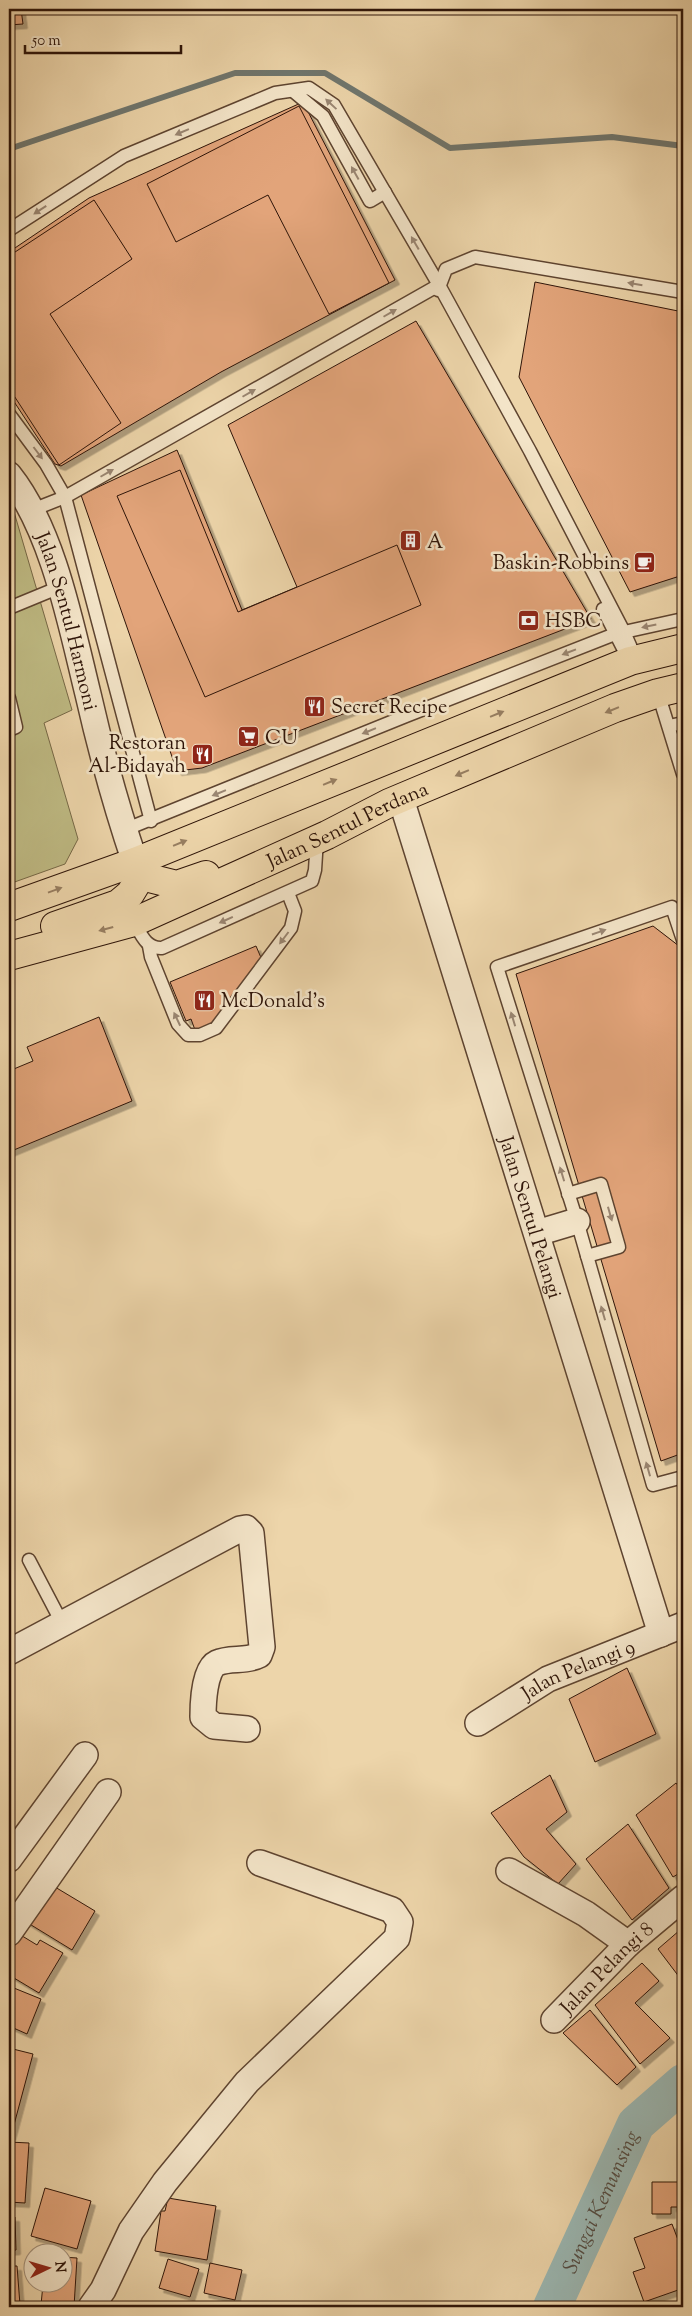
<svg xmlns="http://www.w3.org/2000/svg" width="692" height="2316" font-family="'Sorts Mill Goudy',serif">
<defs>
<filter id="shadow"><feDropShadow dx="4.5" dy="4.5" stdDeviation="0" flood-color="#0004"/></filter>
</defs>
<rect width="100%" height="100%" fill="#edd5aa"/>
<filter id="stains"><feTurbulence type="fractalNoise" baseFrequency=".004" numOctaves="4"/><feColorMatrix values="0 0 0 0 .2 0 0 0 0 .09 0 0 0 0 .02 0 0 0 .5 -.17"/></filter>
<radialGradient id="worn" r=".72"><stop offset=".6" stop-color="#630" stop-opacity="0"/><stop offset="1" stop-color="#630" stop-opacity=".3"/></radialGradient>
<path fill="#bfbb84" stroke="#766846" d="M12,505L72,710L44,723L78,839L65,864L9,884V506Z"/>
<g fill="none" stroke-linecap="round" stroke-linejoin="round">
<path stroke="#6f766e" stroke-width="6" d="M9,149L235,73H325L450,148L612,137L683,146"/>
<path stroke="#9bb7b2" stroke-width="38" id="s1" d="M552,2307L636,2124L683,2083"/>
</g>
<g fill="#e2a47a" stroke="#2e1408" filter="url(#shadow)">
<path d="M9,9H21L23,24L9,25Z"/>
<path d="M303,102L395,280L221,372L61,466L55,464L9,394V252L89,198Z"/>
<path d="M299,106L389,283L329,314L268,195L176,242L147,184Z"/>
<path d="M94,200L132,259L50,314L121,423L59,465L9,388V256Z"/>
<path d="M535,282L683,312V575L630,592L519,377Z"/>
<path d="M416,321L591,619L202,768L177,771L81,495L177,450L242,610L297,587L228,425Z"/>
<path d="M180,470L238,612L397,545L421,605L205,697L117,496Z"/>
<path d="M653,926L679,946L683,961V1453L661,1461L516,974Z"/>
<path d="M256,946L262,960L219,1021L195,1030L191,1019L186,1021L170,982Z"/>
<path d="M99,1017L132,1101L9,1152V1071L33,1061L27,1047Z"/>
<path d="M627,1668L656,1734L595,1762L569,1699Z"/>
<path d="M550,1775L567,1812L546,1829L576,1864L558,1884L524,1857L491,1813Z"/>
<path d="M676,1783L683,1792V1871L673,1877L636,1815Z"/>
<path d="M628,1824L669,1888L632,1920L586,1859Z"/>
<path d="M45,1881L95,1911L72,1950L23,1920Z"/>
<path d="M680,1930L683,1934V1982L658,1949Z"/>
<path d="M19,1934L37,1945L40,1940L63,1953L39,1993L9,1975V1943L12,1945Z"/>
<path d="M642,1963L659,1981L635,2003L670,2038L640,2064L595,2005Z"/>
<path d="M9,1986L41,1999L27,2034L9,2026Z"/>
<path d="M590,2010L636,2067L617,2085L563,2033Z"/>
<path d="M9,2048L33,2054L11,2136H9Z"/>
<path d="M9,2142L29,2143L25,2203L9,2202Z"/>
<path d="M681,2153H683V2207H671V2214H652V2182H681Z"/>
<path d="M45,2188L91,2201L77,2249L31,2236Z"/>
<path d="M168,2198L216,2206L207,2260L155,2251L161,2211H165Z"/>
<path d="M9,2217H15L16,2250L9,2251Z"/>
<path d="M672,2224L683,2253V2295L681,2289L644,2302L633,2272L645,2268L634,2238Z"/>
<path d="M62,2257L77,2258L74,2307L41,2305L43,2284H62Z"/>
<path d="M168,2259L199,2269L190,2297L159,2288Z"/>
<path d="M210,2263L242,2270L235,2300L204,2293Z"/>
<path d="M9,2266H17L20,2305H9Z"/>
</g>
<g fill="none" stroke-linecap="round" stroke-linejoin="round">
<defs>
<g id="lane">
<path d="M293,91L323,116L370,201L385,192"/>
<path d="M9,230L124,156L275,93L309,88L334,105L439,285L530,451L624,632L636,659"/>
<path d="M438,290L446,269L475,257L683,292"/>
<path d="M9,414L46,464L65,497L151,821"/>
<path d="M32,510L65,497L439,285"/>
<path d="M9,608L60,587"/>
<path d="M603,609L627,656"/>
<path d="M658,693L683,774"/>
<path d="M9,698L16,727L9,730"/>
<path d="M669,726L683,723"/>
<path d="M124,830L406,716L615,634L683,619"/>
<path d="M134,922C141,934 146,949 162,948L312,881L315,870L317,839"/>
<path d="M683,940L672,907L497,967L577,1221L653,1485L683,1477"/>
<path d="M149,946L151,957L178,1024L188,1035H200L216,1028L291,928L295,911L288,893"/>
<path d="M568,1194L601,1184L619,1247L587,1256"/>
<path d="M29,1560L62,1623"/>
</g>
<g id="street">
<path id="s2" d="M9,475C53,530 71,625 88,694C101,751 116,806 135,862"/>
<path id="s3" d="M401,799L661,1634"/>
<path d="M537,1233L577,1221"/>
<path d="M9,1652L240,1529L246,1528L251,1533L262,1647L259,1655C246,1662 230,1657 217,1663C204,1669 203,1705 203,1717L214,1726L247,1729"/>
<path id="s4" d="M478,1723L548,1679L683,1625"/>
<path d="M9,1859L85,1755"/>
<path d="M509,1871L586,1914L628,1944"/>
<path d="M9,1933L108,1792"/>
<path id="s5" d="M554,2020L628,1944L683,1898"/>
<path d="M91,2307L103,2290L131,2231L165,2182L247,2082L397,1938L400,1922L392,1910L260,1863"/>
</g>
<g id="primary">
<path d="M135,862L141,876L177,885L206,875"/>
<path d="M9,907L135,862L630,661L683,648"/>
<path d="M55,926L118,904L130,894L141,876"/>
<path id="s6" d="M9,956L134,922L327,835L389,803L615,708L658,693L683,687"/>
</g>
</defs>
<use href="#lane" stroke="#5e4430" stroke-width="15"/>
<use href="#street" stroke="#5e4430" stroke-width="28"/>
<use href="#primary" stroke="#2e1408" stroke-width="30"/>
<use href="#lane" stroke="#f3e4c8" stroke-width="12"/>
<use href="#street" stroke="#f3e4c8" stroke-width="25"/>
<use href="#primary" stroke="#edd5aa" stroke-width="28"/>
</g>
<defs><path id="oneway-solid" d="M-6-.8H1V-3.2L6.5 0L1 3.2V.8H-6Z" transform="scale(1.25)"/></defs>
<g fill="#9a8672">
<use href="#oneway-solid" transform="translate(331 104) rotate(-137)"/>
<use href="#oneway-solid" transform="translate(182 132) rotate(157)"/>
<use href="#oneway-solid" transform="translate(355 173) rotate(-119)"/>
<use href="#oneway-solid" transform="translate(40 210) rotate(147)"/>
<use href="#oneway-solid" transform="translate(415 243) rotate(-120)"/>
<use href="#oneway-solid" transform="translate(635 284) rotate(-170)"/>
<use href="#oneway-solid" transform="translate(390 313) rotate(-30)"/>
<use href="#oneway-solid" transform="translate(249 393) rotate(-30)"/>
<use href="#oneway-solid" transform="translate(38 453) rotate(53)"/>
<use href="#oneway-solid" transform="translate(107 473) rotate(-30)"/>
<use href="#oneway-solid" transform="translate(649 626) rotate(168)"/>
<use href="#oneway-solid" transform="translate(569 652) rotate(159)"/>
<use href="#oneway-solid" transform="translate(369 731) rotate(158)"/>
<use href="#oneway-solid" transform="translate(219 793) rotate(158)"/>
<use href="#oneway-solid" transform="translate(226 920) rotate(156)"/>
<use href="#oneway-solid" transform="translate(599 932) rotate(-19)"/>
<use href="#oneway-solid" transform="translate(284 938) rotate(127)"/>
<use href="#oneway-solid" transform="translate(177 1019) rotate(-115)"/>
<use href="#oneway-solid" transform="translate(513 1019) rotate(-107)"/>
<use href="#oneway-solid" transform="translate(562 1174) rotate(-107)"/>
<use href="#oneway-solid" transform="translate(610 1214) rotate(74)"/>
<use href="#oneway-solid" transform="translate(603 1313) rotate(-106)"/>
<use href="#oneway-solid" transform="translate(648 1469) rotate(-106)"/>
</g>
<g fill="#977e61">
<use href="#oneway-solid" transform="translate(612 710) rotate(158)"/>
<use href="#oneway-solid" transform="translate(497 714) rotate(-22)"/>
<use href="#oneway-solid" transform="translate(462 773) rotate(157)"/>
<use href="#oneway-solid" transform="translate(330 782) rotate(-22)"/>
<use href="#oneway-solid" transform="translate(180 843) rotate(-22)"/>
<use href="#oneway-solid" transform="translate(55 890) rotate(-20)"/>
<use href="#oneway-solid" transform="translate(106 929) rotate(165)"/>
</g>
<defs>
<symbol id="building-square" viewBox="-11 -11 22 22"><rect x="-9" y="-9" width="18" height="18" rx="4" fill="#8f2418" stroke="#f3e4c8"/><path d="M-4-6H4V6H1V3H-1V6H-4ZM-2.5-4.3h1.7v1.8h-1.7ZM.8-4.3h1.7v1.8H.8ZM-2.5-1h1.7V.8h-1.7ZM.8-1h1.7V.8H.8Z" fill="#fff"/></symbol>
<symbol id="cafe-square" viewBox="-11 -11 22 22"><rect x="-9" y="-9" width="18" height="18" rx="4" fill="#8f2418" stroke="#f3e4c8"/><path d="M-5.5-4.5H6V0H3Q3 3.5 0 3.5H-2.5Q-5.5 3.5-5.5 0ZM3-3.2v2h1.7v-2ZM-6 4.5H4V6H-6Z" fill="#fff"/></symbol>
<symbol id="bank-square" viewBox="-11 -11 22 22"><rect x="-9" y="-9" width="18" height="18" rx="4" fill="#8f2418" stroke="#f3e4c8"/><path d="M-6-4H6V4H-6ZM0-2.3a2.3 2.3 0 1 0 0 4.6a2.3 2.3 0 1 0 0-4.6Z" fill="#fff"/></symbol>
<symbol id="restaurant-square" viewBox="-11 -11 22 22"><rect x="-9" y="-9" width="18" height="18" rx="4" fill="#8f2418" stroke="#f3e4c8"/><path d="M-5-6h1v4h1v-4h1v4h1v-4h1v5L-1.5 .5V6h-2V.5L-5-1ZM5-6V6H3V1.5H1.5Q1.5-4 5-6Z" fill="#fff"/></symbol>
<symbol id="supermarket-square" viewBox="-11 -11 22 22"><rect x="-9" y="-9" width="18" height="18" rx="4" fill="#8f2418" stroke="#f3e4c8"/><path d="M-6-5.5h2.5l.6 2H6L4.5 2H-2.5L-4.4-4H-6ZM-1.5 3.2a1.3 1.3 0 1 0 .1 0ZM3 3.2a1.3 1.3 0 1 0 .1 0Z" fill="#fff"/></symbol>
</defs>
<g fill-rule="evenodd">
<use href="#building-square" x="398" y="528" width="25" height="25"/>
<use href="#cafe-square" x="632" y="550" width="25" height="25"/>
<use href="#bank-square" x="516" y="608" width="25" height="25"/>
<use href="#restaurant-square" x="302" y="694" width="25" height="25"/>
<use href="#supermarket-square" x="236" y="724" width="25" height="25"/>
<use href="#restaurant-square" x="190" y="742" width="25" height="25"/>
<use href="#restaurant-square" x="192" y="988" width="25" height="25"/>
</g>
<g text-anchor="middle" stroke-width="5" stroke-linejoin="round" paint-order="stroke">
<g font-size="20" fill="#2e1408" stroke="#f3e4c8" text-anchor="start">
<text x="427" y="548">A</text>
<text x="629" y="569" text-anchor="end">Baskin-Robbins</text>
<text x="545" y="627">HSBC</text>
<text x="331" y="713">Secret Recipe</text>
<text x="265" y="744">CU</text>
<text x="186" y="749" text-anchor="end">Restoran<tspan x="186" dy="23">Al-Bidayah</tspan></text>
<text x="221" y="1007">McDonald's</text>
</g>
<g font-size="20" fill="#2e1408" stroke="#f3e4c8">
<text dy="7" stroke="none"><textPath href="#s2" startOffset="159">Jalan Sentul Harmoni</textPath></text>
<text dy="7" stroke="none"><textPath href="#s6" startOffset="364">Jalan Sentul Perdana</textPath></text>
<text dy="7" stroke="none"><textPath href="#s3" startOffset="438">Jalan Sentul Pelangi</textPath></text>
<text dy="7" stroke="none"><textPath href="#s4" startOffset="114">Jalan Pelangi 9</textPath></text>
<text dy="7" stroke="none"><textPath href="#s5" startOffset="74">Jalan Pelangi 8</textPath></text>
</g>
<g font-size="21" font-style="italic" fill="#544d44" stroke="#f3e4c8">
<text dy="7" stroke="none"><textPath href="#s1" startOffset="116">Sungai Kemunsing</textPath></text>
</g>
</g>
<rect width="692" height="2316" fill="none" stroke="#edd5aa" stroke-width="30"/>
<rect x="10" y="10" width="672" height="2296" fill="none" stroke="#2e1408" stroke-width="2.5"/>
<rect x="15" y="15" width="662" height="2286" fill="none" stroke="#2e1408"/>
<g transform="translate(48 2268) rotate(85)"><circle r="24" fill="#f3e4c8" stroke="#a4917b"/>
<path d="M0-4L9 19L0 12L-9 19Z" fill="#8f2418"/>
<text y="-8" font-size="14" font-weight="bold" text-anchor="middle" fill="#2e1408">N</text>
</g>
<path d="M25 45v8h156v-8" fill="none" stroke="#2e1408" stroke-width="2.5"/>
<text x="32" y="45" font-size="15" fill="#2e1408" stroke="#f3e4c8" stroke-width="4" paint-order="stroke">50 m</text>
<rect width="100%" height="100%" filter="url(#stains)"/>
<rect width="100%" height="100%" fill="url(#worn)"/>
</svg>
